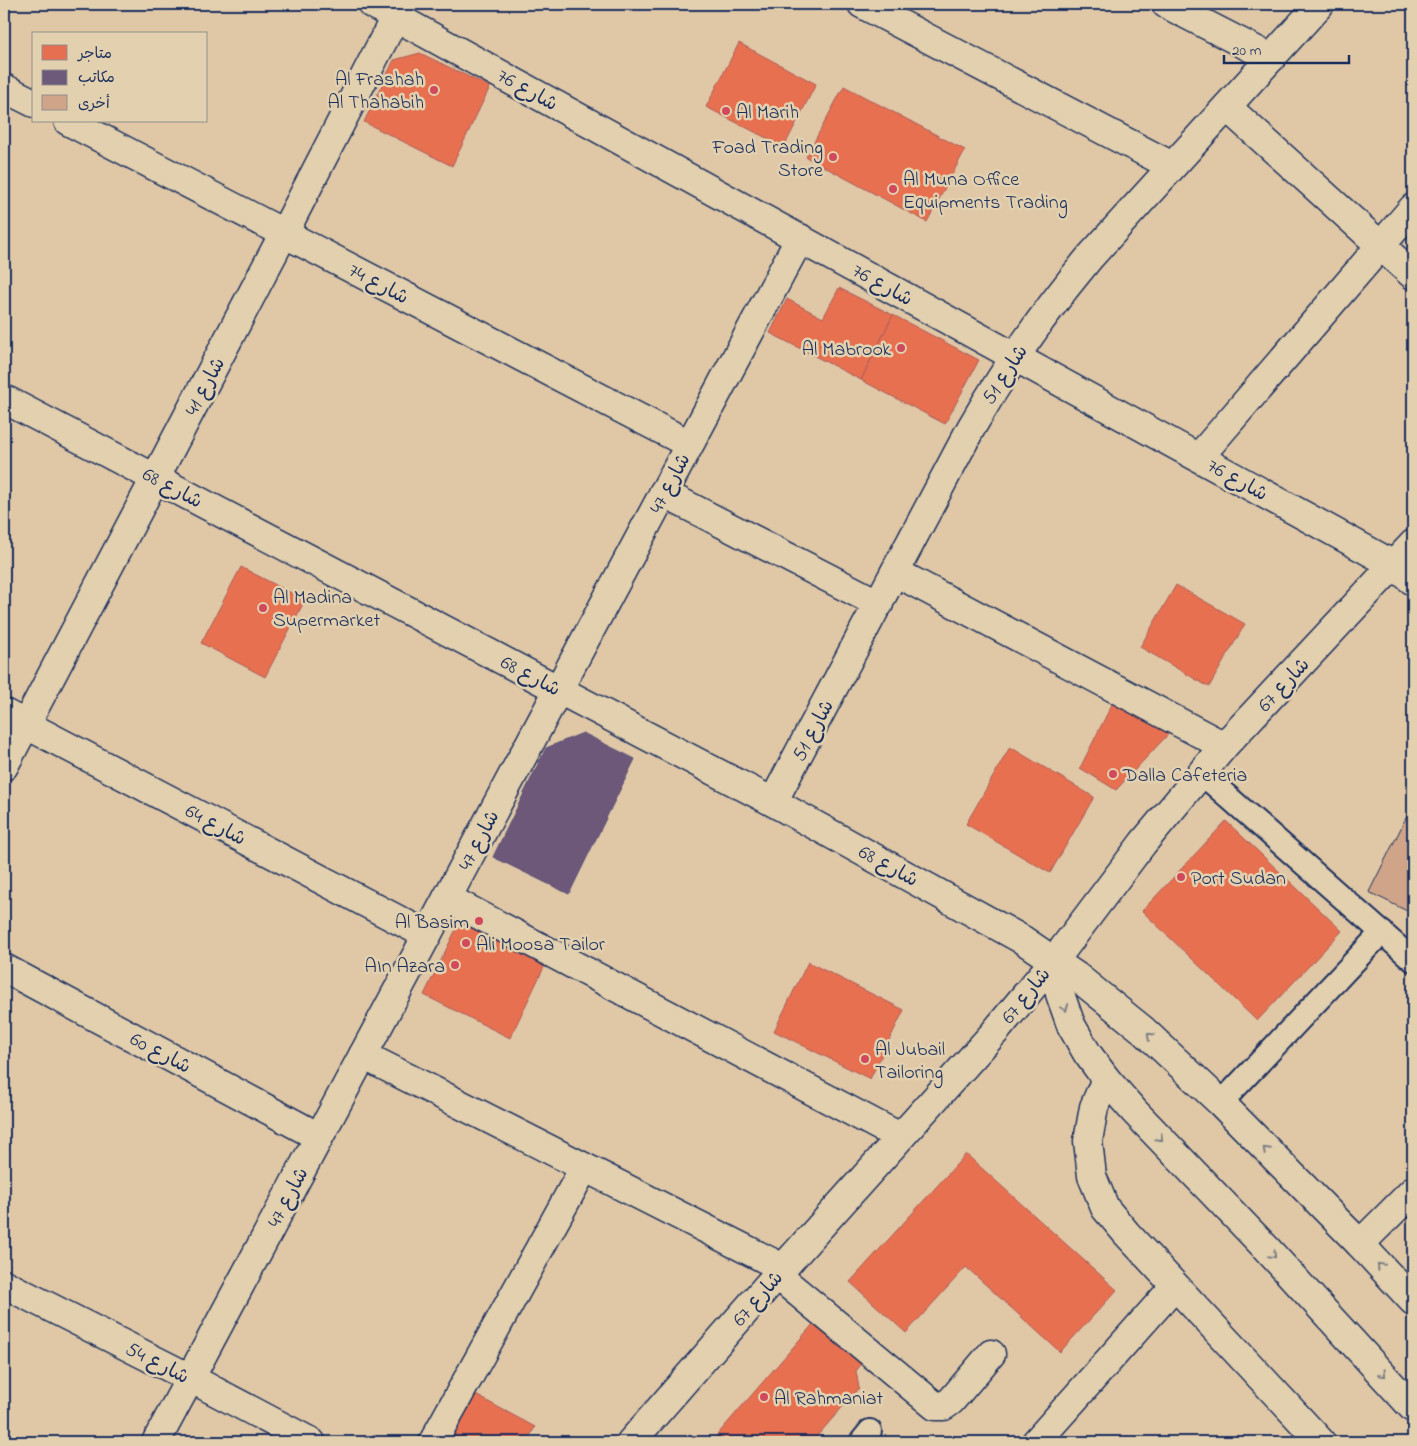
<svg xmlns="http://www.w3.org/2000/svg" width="1417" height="1446" font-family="'Indie Flower','Playpen Sans Arabic',sans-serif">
<rect width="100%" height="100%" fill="#e0c8a7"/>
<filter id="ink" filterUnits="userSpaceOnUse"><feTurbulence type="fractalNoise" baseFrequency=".02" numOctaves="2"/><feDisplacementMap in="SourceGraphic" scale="10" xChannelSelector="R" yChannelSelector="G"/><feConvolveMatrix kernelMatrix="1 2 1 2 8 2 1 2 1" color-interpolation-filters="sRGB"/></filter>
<g filter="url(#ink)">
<g fill="#e76f51" stroke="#aa5c55">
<path d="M739,43L816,84L784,147L706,107Z"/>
<path d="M420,53L490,87L452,166L364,122L394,60Z"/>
<path d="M844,86L965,150L927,222L806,157Z"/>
<path d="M839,288L893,315L861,380L770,333L787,299L823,318Z"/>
<path d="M893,315L979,360L945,424L861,380Z"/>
<path d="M241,567L305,600L265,677L201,643Z"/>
<path d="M1176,585L1245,624L1209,687L1140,647Z"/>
<path d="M1116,696L1175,727L1116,790L1080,768Z"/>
<path d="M1010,747L1094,797L1050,873L966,824Z"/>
<path d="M1226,821L1342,931L1257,1021L1142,911Z"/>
<path d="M460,921L546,963L510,1038L424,995Z"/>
<path d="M808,962L904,1010L870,1079L774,1031Z"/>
<path d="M966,1154L1117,1290L1060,1352L966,1267L906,1333L850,1282Z"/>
<path d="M814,1323L866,1358L856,1371L859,1388L812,1442H711Z"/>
<path d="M472,1393L535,1427L527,1442H445Z"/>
</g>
<path fill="#6d597a" stroke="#544c72" d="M583,733L635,759L569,894L493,857L546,748Z"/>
<path fill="#d0a488" stroke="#1b2f5e" d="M1413,804V914L1369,892Z"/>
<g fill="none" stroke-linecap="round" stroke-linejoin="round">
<defs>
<g id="lane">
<path d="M1201,773L1413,960"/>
<path d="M1221,1103L1382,932"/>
<path d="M861,1442L870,1431"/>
</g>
<g id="street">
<path d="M372,4L1394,565L1413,581"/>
<path d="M862,4L1172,166"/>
<path d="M1166,4L1271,58"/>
<path d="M4,88L34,103"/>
<path d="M1227,107L1413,275"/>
<path d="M68,121L689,444"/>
<path d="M4,399L773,802L1023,940L1076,976L1143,1030L1221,1103L1360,1244L1413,1301"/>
<path d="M1199,457L1413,208"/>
<path d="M663,493L879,604"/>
<path d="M895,572L1224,746"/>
<path d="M4,713L427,935"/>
<path d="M4,766L284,233L402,4"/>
<path d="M773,802L971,428C1006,367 1045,311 1090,257L1320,4"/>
<path d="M447,898L900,1137"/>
<path d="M1054,961L1060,994L1071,1025L1087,1053L1106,1079L1134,1111L1267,1249L1413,1408"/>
<path d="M4,968L319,1137"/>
<path d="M363,1055L783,1268"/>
<path d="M1106,1079L1094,1107L1088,1141L1092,1176L1105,1208L1127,1234L1321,1442"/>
<path d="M1360,1244L1413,1191"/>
<path d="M777,1275L935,1406H944L951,1401L991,1354"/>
<path d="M4,1284L190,1378L311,1442"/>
<path d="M156,1442L800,238"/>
<path d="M433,1442L584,1168"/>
<path d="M631,1442L783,1268L994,1033L1054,961L1143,843L1224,746L1413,544"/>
<path d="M1036,1442L1175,1286"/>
</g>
</defs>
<use href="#lane" stroke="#1b2f5e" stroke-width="26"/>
<use href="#street" stroke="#1b2f5e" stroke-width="31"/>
<use href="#lane" stroke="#e2d0ae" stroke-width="22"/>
<use href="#street" stroke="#e2d0ae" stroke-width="28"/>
</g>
<defs><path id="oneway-chevron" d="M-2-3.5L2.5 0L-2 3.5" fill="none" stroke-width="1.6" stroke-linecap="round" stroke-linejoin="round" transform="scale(1.25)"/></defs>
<g stroke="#7e8086">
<use href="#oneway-chevron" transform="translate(1065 1008) rotate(69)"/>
<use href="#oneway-chevron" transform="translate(1150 1036) rotate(-137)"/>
<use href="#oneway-chevron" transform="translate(1160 1138) rotate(46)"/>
<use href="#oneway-chevron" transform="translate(1266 1150) rotate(-135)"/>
<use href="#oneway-chevron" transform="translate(1273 1255) rotate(47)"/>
<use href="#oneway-chevron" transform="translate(1380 1266) rotate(-133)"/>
<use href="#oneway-chevron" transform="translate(1383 1374) rotate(48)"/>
</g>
</g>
<g fill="#d1495b" stroke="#e2d0ae" stroke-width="2">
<circle cx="434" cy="90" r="5"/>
<circle cx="726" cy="111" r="5"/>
<circle cx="833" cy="157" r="5"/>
<circle cx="893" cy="189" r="5"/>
<circle cx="901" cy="348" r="5"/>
<circle cx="263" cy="608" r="5"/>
<circle cx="1113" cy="774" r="5"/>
<circle cx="1181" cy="877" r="5"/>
<circle cx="479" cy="921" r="5"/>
<circle cx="466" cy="943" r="5"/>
<circle cx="455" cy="965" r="5"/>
<circle cx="865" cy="1059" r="5"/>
<circle cx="764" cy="1397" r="5"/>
</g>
<g text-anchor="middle" stroke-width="5" stroke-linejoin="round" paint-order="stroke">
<g font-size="20" fill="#1b2f5e" stroke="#e2d0ae" text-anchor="start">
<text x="424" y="85" text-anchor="end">Al Frashah<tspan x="424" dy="23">Al Thahabih</tspan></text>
<text x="736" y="118">Al Marih</text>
<text x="823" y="153" text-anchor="end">Foad Trading<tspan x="823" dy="23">Store</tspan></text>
<text x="903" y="185">Al Muna Office<tspan x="903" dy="23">Equipments Trading</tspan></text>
<text x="891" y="355" text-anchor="end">Al Mabrook</text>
<text x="273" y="603">Al Madina<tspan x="273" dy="23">Supermarket</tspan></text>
<text x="1123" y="781">Dalla Cafeteria</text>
<text x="1191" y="884">Port Sudan</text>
<text x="469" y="928" text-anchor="end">Al Basim</text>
<text x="476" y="950">Ali Moosa Tailor</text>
<text x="445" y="972" text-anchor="end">AIn Azara</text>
<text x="875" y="1055">Al Jubail<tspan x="875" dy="23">Tailoring</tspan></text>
<text x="774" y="1404">Al Rahmaniat</text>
</g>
<g font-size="20" fill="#1b2f5e" stroke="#e2d0ae">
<text transform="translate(528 89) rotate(29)" y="7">شارع 76</text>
<text transform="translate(379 283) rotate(28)" y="7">شارع 74</text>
<text transform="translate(883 284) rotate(29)" y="7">شارع 76</text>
<text transform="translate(1004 374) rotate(-57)" y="7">شارع 51</text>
<text transform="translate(204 386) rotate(-62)" y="7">شارع 41</text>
<text transform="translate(1238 479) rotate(29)" y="7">شارع 76</text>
<text transform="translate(669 483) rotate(-62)" y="7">شارع 47</text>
<text transform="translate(173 487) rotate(28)" y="7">شارع 68</text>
<text transform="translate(531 675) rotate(28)" y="7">شارع 68</text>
<text transform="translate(1283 684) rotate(-47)" y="7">شارع 67</text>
<text transform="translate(812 730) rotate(-62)" y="7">شارع 51</text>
<text transform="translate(216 824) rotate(28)" y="7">شارع 64</text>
<text transform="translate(478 840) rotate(-62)" y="7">شارع 47</text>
<text transform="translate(889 865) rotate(29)" y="7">شارع 68</text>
<text transform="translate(1025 995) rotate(-51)" y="7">شارع 67</text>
<text transform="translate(161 1052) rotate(28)" y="7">شارع 60</text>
<text transform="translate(287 1197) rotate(-62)" y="7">شارع 47</text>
<text transform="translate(757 1298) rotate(-49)" y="7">شارع 67</text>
<text transform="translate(158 1362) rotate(27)" y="7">شارع 54</text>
</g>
</g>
<rect width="1417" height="1446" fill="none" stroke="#e2d0ae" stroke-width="20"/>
<rect x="10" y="10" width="1397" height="1426" fill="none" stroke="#1b2f5e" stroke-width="2" filter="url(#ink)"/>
<rect x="32" y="32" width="175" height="90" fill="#e2d0ae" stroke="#92908e"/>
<rect x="42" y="45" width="25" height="15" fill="#e76f51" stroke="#92908e"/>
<text x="78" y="58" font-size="15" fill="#1b2f5e">متاجر</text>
<rect x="42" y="70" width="25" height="15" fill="#6d597a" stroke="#92908e"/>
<text x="78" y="82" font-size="15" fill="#1b2f5e">مكاتب</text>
<rect x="42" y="95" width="25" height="15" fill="#d0a488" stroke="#92908e"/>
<text x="78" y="108" font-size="15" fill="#1b2f5e">أخرى</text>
<path d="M1224 55v8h125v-8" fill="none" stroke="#1b2f5e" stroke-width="2.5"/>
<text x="1232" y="55" font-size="15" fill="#1b2f5e" stroke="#e2d0ae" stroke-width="4" paint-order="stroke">20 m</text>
</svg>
